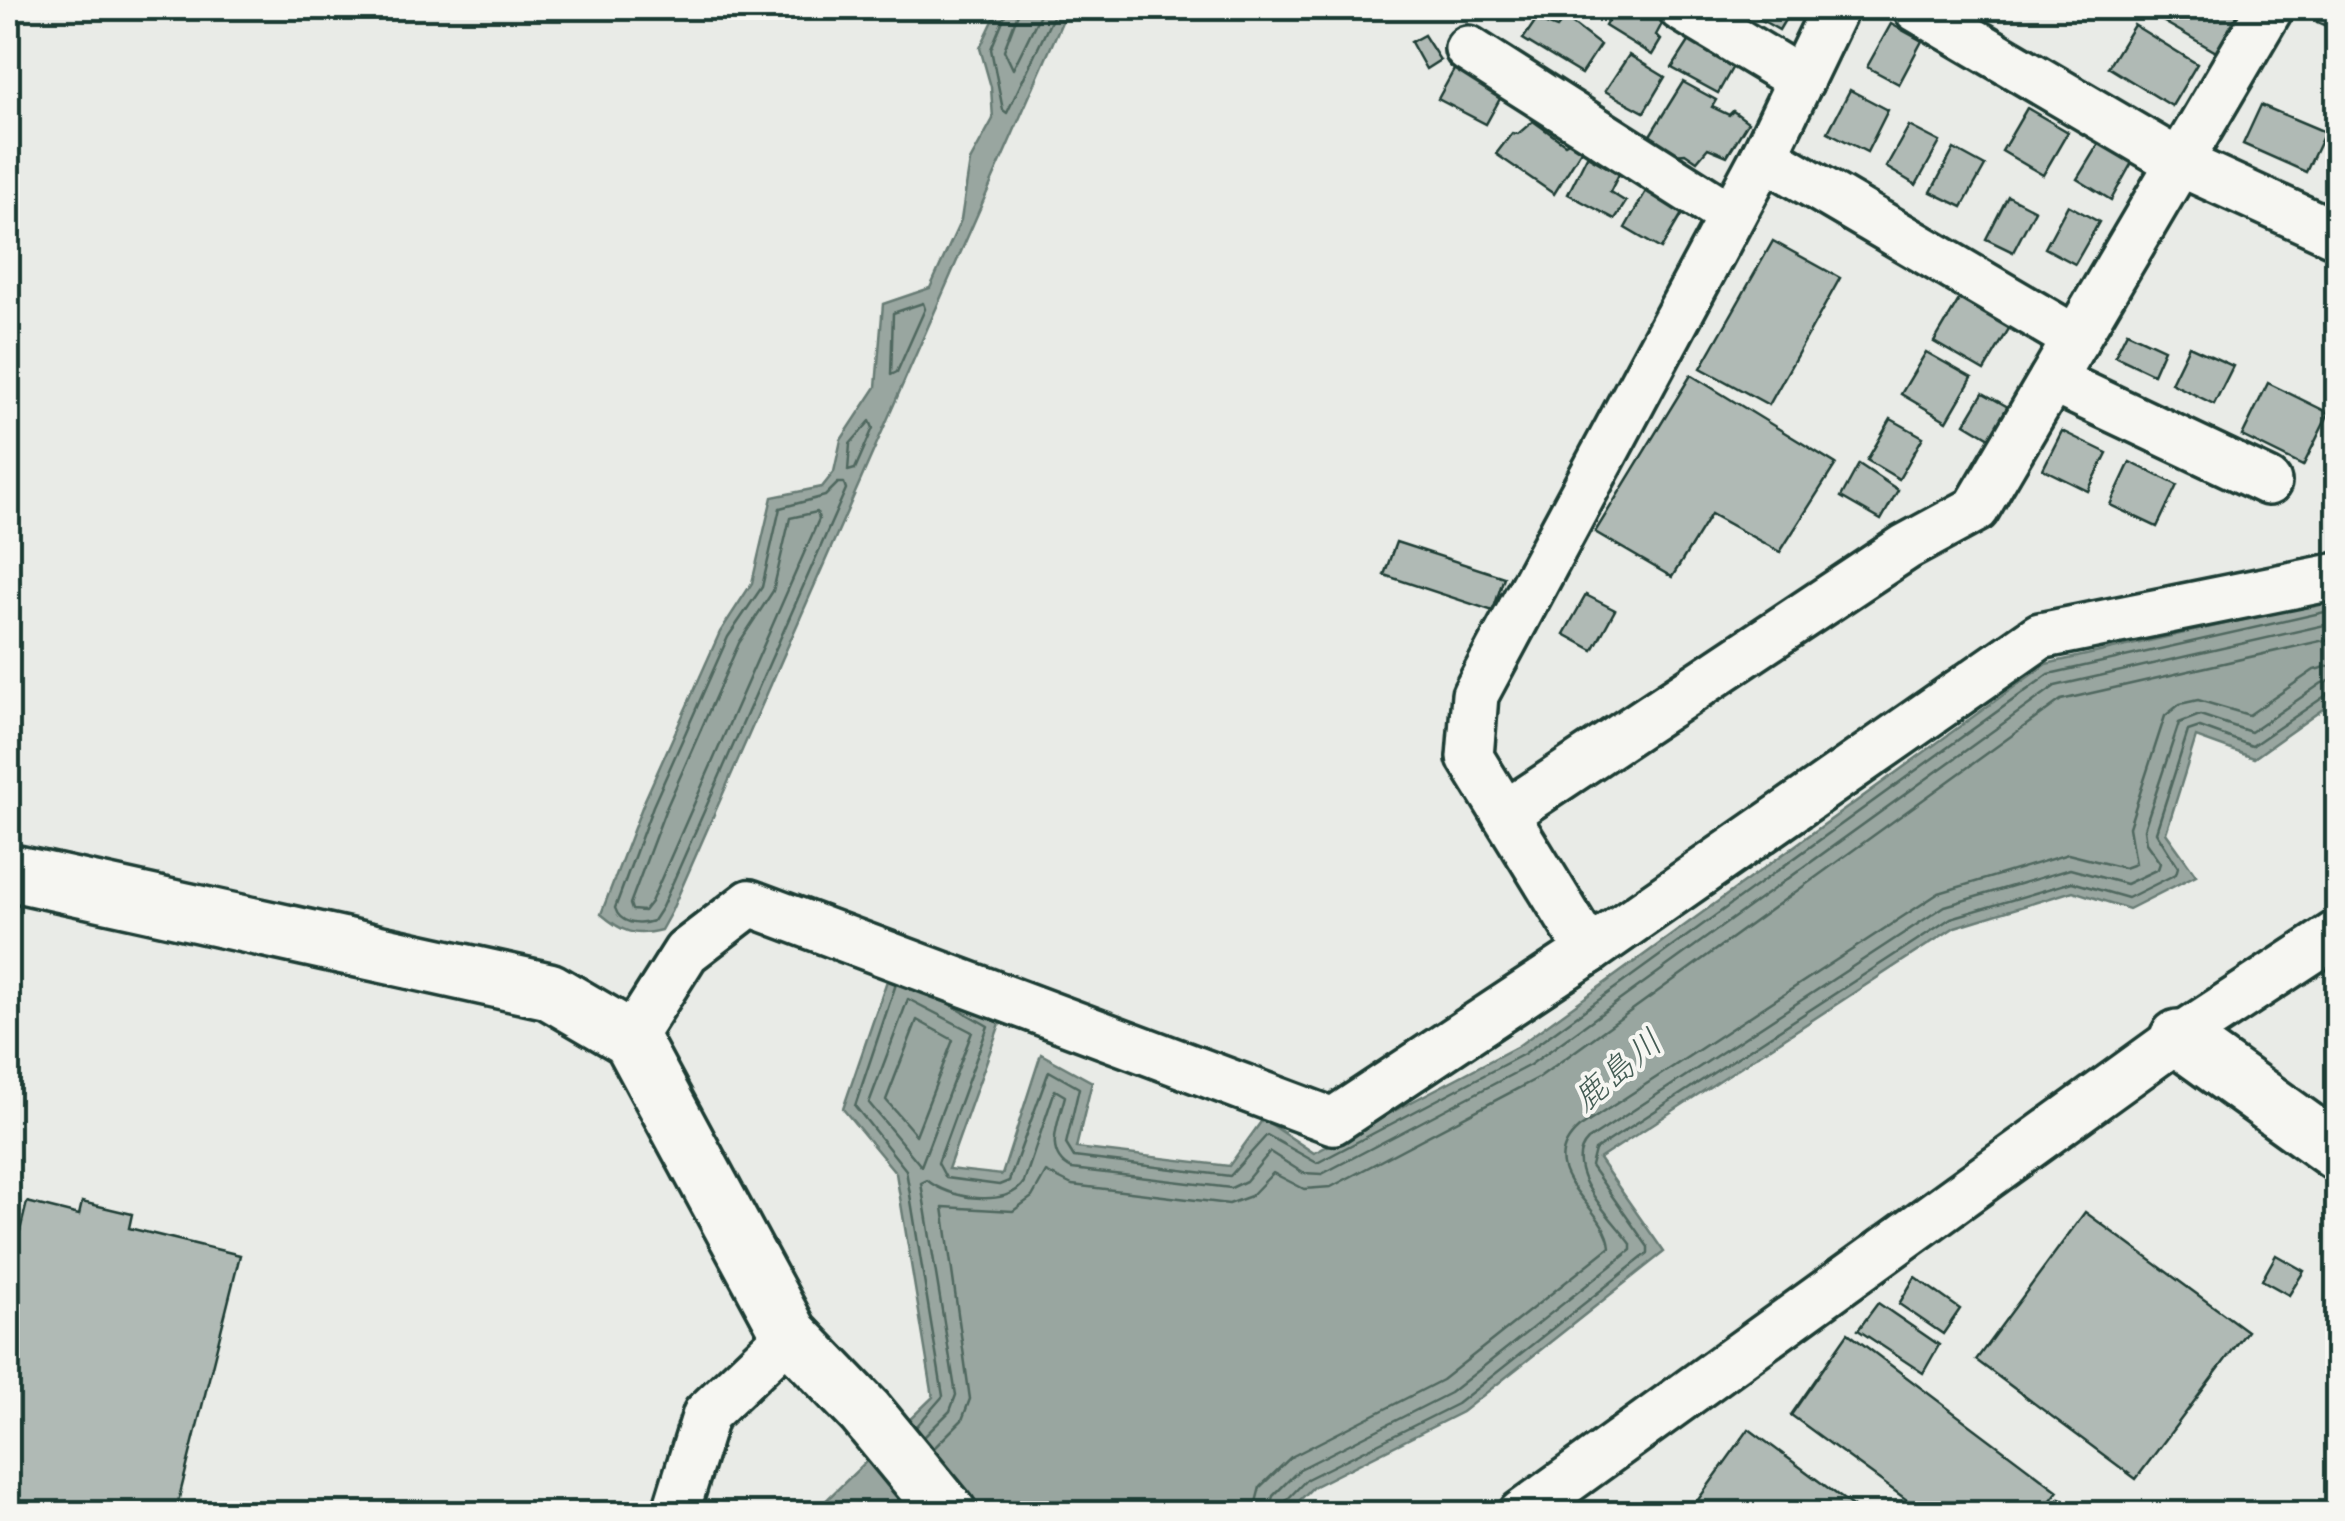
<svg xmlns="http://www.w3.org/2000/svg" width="2345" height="1521" font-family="Sriracha,'Klee One',sans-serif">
<rect width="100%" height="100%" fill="#e9ebe7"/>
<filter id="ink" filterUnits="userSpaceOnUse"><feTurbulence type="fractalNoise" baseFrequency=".01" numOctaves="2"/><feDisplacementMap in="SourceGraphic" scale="20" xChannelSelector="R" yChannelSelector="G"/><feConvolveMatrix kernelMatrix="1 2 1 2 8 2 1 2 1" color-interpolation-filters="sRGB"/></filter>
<g filter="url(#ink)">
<g fill="#99a6a0" stroke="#687c75" stroke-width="2.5">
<path d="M999,8H1068L671,912L661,930C634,937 622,932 601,914L644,802L720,632L752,583L772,497L822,487L834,472L841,440L876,387L883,304L930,288L961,220L970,161L993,119L991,87L980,48Z"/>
<path d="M2337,599V699L2254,758L2196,737L2166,833L2196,875L2129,909L2073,891L1955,927L1599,1159L1664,1252L1462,1412L1313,1487L1287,1513L812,1514L933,1397L896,1173L843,1109L892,966L1002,1018L948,1169L1002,1175L1041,1054L1092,1082L1076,1148L1229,1166L1263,1119L1314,1153L1518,1046L2046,664Z"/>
</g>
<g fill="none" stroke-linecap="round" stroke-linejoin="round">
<g stroke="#50675f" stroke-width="2.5">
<path d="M1008,8L991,49L1003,110L1007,113L1057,8"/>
<path d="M1020,8L1004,50L1013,69L1043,8"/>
<path d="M923,303L925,309L897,372L891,375L893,313Z"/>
<path d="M870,421L873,428L855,469L848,471L850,444Z"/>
<path d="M838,483H844L846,489L662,907L653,921C638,926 620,924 615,908L653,806L728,637L762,587L780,508L825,496Z"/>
<path d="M817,512L819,519L651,902L644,911L632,910L630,904L665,811L739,643L773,591L790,518Z"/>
<path d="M896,984L855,1106L906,1170L943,1396L916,1427"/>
<path d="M908,999L972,1032L921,1166L869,1103Z"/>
<path d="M949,1004L988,1026L938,1163L946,1178L999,1185L1009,1181L1049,1071L1079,1088L1066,1144L1074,1157L1230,1176L1267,1135L1317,1163L1524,1054L2049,674L2338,609"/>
<path d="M917,1020L953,1040L916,1135L886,1100Z"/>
<path d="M924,1437L950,1411L956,1395L921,1183L927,1180C947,1198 1008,1209 1024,1182L1055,1090L1065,1096C1059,1121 1042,1155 1072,1169L1231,1188L1246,1181L1270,1152L1303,1173L1322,1174L1530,1065L2055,686L2338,622"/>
<path d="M934,1448L962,1420L970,1399L943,1207L1013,1211L1032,1197L1046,1172L1072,1185L1229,1204L1251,1196L1273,1173L1304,1189L1331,1187L1538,1078L2061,700L2338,637"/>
<path d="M1253,1514L1260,1487L1291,1457L1442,1380L1610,1247C1607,1206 1529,1172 1579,1128L1939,893L2068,854L2124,868L2135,864L2129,827L2165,716L2180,704L2198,700L2249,715L2314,670L2338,664"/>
<path d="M1268,1514L1273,1496L1300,1469L1450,1393L1631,1250V1244C1613,1219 1559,1169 1588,1140L1945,906L2070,869L2126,884L2158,869L2160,863L2146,843L2144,829L2179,723L2200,715L2251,732L2322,683L2338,679"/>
<path d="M1281,1514L1283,1504L1307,1479L1457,1404L1648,1253V1247L1591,1166L1595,1150L1951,918L2072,882L2128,898L2176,874L2178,867L2156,832L2188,731L2200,727L2252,746L2328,694L2338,692"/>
</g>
</g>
<g fill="#b0bab5" stroke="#1f3d34" stroke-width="2.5">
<path d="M1615,8H1645L1664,20L1656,35L1661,40L1652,55L1605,26Z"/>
<path d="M1741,8H1792L1779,30Z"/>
<path d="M2140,8H2255L2225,57Z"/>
<path d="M2322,8H2338V31L2317,22Z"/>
<path d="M1565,18L1600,45L1581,74L1523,39L1536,20L1557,28Z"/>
<path d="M1891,24L1922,41L1899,84L1867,67Z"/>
<path d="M2134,25L2197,64L2172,106L2108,67Z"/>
<path d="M1424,35L1440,60L1426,69L1411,42Z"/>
<path d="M1692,37L1735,63L1718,93L1672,68Z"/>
<path d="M1629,55L1665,77L1644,112L1605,91Z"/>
<path d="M1455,68L1502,95L1486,124L1438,99Z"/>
<path d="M1683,82L1716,100L1712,107L1729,115L1733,111L1748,122L1727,156L1708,148L1697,161L1685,153L1674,154L1649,137Z"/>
<path d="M1850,90L1888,110L1867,152L1828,132Z"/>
<path d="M2261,105L2325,132L2306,172L2243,144Z"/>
<path d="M2027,108L2068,132L2043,175L2002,151Z"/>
<path d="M1533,121L1565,144L1579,136L1587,141L1554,194L1496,154L1512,133L1518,134Z"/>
<path d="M1909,126L1940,142L1916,185L1886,167Z"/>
<path d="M2102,138L2135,157L2111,200L2077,179Z"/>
<path d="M1954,149L1985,166L1962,207L1931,192Z"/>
<path d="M1587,156L1619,174L1610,192L1626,202L1615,219L1568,194Z"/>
<path d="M1649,186L1686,207L1661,249L1625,228Z"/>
<path d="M2008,196L2035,210L2013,252L1986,239Z"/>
<path d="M2068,205L2099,222L2075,264L2045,248Z"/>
<path d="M1773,241L1840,278L1769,405L1701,368Z"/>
<path d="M1963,293L2013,322L1984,371L1934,342Z"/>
<path d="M2127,332L2164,349L2153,374L2115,356Z"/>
<path d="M2189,346L2233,366L2214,404L2171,383Z"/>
<path d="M1926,352L1972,378L1947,421L1901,394Z"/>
<path d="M1691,375L1836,464L1780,552L1711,514L1672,577L1595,532Z"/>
<path d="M2268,383L2329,413L2303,466L2242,436Z"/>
<path d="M1983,393L2008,407L1990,438L1965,423Z"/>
<path d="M1891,419L1923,437L1899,479L1867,460Z"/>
<path d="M2062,431L2107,453L2088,491L2043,469Z"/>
<path d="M2130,462L2177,485L2157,527L2110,505Z"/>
<path d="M1859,464L1898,490L1881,520L1841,497Z"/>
<path d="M1396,542L1504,577L1493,611L1384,575Z"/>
<path d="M1586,595L1615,610L1593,650L1564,634Z"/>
<path d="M27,1202L79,1215L82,1202L132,1214L129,1228L240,1255L175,1514H8V1281Z"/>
<path d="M2085,1212L2247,1331L2136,1479L1976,1360Z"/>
<path d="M2276,1255L2304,1271L2289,1295L2262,1280Z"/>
<path d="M1915,1277L1960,1309L1943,1334L1899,1304Z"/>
<path d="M1878,1303L1939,1345L1923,1373L1858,1330Z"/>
<path d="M1848,1333L2058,1491L2040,1514H1926L1791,1415Z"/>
<path d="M1749,1429L1863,1514H1708L1695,1504Z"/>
<path d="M2060,1498L2081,1514H2049Z"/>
</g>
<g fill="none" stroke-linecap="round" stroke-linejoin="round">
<defs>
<g id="minor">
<path d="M1681,8L1801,80"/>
<path d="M1916,8L2180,163L2338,235"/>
<path d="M1468,49L1729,215"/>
<path d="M1764,156L2076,339"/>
<path d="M2052,380L2268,482"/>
<path d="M1505,814L1906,547L1976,509L2270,8"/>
<path d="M1589,951L2040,636L2338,576"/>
<path d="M631,1039L686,952L750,903L1333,1121L1589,951L1470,757L1475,695L1764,156L1835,8"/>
<path d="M675,1514L706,1414L790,1334"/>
<path d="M1521,1514L2178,1038L2338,933"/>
</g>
<g id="tertiary">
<path d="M8,872L549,991L631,1039L790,1334L865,1412L949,1514"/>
<path d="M2178,1038L2338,1153"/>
</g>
</defs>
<use href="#minor" stroke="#1f3d34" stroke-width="52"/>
<use href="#tertiary" stroke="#1f3d34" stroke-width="62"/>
<use href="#minor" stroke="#f6f6f2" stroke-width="45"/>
<use href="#tertiary" stroke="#f6f6f2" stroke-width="55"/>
</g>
</g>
<g text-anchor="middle" stroke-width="8" stroke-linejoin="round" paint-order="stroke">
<g font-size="35" font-style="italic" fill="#445c54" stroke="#f6f6f2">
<text transform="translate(1617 1070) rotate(-40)" y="12">鹿島川</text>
</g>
</g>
<rect width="2345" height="1521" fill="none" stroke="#f6f6f2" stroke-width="40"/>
<rect x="20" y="20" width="2305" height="1481" fill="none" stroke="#1f3d34" stroke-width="4" filter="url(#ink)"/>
</svg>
